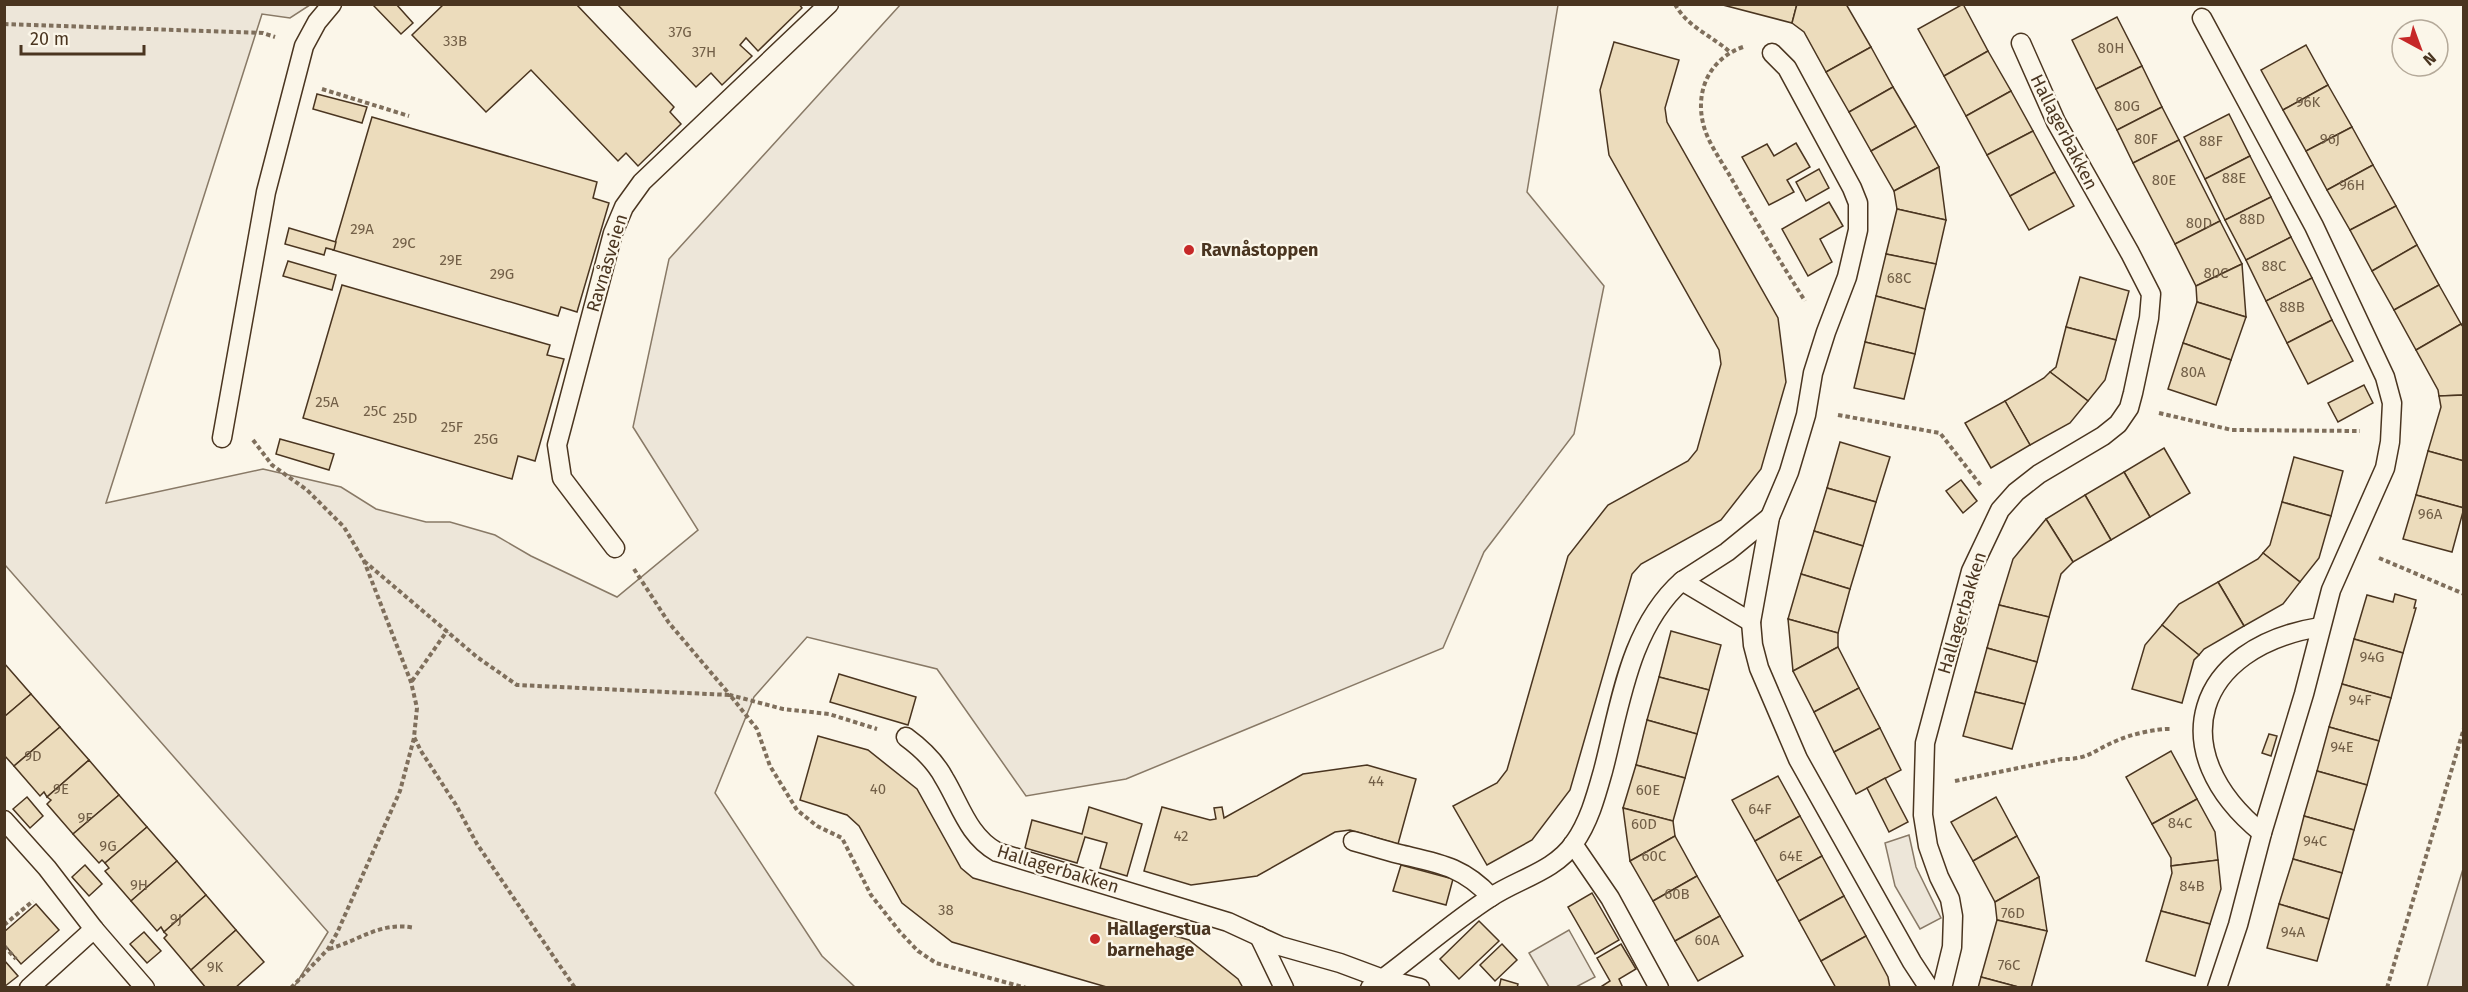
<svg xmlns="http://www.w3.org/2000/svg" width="2468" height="992" font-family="'Fira Sans',sans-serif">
<rect width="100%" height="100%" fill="#fbf6e9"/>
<g fill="#ede6d9" stroke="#887966" stroke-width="1.5">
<path d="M901,4L1560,5H1558L1527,192L1604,286L1574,434L1484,552L1443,648L1126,779L1026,796L937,669L807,637L754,697L715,793L822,956L855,987H294L328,932L5,565V5H310L290,18L262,14L106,503L263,469L341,487L376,509L426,522H450L495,535L531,556L617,597L698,530L633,427L669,259Z"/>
<path d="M1909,835L1916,867L1941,918L1920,929L1895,886L1885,843Z"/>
<path d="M2463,869V987H2427Z"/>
<path d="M1569,930L1595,977L1576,987H1549L1529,953Z"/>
</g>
<g fill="#ecdcbc" stroke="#4a3520" stroke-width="1.5">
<path d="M396,4L413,23L401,34L373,5Z"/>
<path d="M444,4H576L674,107L670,112L681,124L638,166L626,153L618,161L531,70L486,112L412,35Z"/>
<path d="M617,4H799L802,8L758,51L746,38L740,45L752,56L722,85L711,73L696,87Z"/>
<path d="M1719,4H1797L1792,23Z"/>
<path d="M1797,4H1846L1871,47L1826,72L1804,32L1792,23Z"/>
<path d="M1963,4L1988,51L1944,76L1918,29Z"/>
<path d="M2117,17L2142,66L2096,89L2072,40Z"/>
<path d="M1614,42L1679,60L1665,108L1667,122L1778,318L1786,382L1761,469L1721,520L1641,564L1632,574L1570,790L1532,840L1487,865L1453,806L1497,783L1507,770L1568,556L1608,505L1688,461L1697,450L1721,364L1719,350L1609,155L1600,90Z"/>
<path d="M2306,45L2328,85L2283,110L2261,70Z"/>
<path d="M1871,47L1893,87L1849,112L1826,72Z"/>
<path d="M1988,51L2011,91L1966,116L1944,76Z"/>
<path d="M2142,66L2162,107L2117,130L2096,89Z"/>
<path d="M2328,85L2352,127L2306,151L2283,110Z"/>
<path d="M1893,87L1916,126L1871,151L1849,112Z"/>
<path d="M2011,91L2033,131L1987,155L1966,116Z"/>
<path d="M317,94L367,107L362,123L313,109Z"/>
<path d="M2162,107L2179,140L2133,163L2117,130Z"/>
<path d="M2229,114L2250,156L2205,179L2184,137Z"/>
<path d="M372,117L597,182L593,198L609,203L577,312L561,307L558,316L333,250Z"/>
<path d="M1916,126L1939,167L1894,191L1871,151Z"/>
<path d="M2352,127L2373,165L2327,190L2306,151Z"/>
<path d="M2033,131L2055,172L2010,196L1987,155Z"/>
<path d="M2179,140L2220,221L2175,244L2133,163Z"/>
<path d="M1796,143L1810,167L1787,180L1794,192L1769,205L1742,157L1767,144L1774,156Z"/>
<path d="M2250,156L2271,197L2225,220L2205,179Z"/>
<path d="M2373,165L2396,206L2350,230L2327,190Z"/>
<path d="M1939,167L1946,220L1897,209L1894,191Z"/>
<path d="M1819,169L1829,188L1806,201L1796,182Z"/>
<path d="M2055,172L2074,206L2029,230L2010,196Z"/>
<path d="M2271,197L2291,237L2246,260L2225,220Z"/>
<path d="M1829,202L1843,226L1820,239L1832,262L1808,276L1782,229Z"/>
<path d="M2396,206L2417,245L2372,271L2350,230Z"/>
<path d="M1897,209L1946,220L1936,264L1886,254Z"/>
<path d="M2220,221L2242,264L2196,286L2175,244Z"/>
<path d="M289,228L336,242L334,250L326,248L324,255L285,244Z"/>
<path d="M2291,237L2312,278L2266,301L2246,260Z"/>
<path d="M2417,245L2439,285L2394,310L2372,271Z"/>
<path d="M1886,254L1936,264L1925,309L1876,296Z"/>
<path d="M288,261L336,275L332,290L283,276Z"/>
<path d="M2242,264L2246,317L2197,302L2196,286Z"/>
<path d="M2080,277L2129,291L2116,340L2066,327Z"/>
<path d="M2312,278L2332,320L2287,343L2266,301Z"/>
<path d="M342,285L550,345L547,355L564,359L535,461L518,456L512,479L303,418Z"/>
<path d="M2439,285L2461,324L2416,350L2394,310Z"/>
<path d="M1876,296L1925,309L1915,354L1865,342Z"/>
<path d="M2197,302L2246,317L2231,360L2183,343Z"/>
<path d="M2332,320L2353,361L2308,384L2287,343Z"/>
<path d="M2461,324L2464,328V395L2439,396L2438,390L2416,350Z"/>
<path d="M2066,327L2116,340L2105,380L2088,401L2050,372L2056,367Z"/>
<path d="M1865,342L1915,354L1904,399L1854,388Z"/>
<path d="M2183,343L2231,360L2216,405L2168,389Z"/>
<path d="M2050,372L2088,401L2070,423L2030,445L2005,401L2044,378Z"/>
<path d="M2364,385L2373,403L2338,422L2328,403Z"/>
<path d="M2464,395V461L2428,451L2441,407L2439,396Z"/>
<path d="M2005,401L2030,445L1991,468L1965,423Z"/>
<path d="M280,439L334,454L329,470L276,454Z"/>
<path d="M1840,442L1890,457L1876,502L1827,488Z"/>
<path d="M2164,448L2190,493L2150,517L2124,472Z"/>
<path d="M2428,451L2464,461V508L2416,495Z"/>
<path d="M2294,457L2343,471L2331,516L2282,502Z"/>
<path d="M2124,472L2150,517L2111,540L2085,495Z"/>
<path d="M1961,480L1977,501L1963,513L1946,491Z"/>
<path d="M1827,488L1876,502L1863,546L1814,531Z"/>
<path d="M2085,495L2111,540L2073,562L2046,519Z"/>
<path d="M2416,495L2464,508L2452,552L2403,539Z"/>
<path d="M2282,502L2331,516L2319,558L2300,582L2263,553L2270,545Z"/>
<path d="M2046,519L2073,562L2061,574L2049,617L1999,605L2013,559Z"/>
<path d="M1814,531L1863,546L1850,589L1801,574Z"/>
<path d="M2263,553L2300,582L2283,604L2244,626L2218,582L2258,559Z"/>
<path d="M1801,574L1850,589L1838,633L1788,619Z"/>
<path d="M2218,582L2244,626L2204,649L2199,655L2162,625L2179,604Z"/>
<path d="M2395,594L2416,600L2414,608H2416L2403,653L2354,639L2367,595L2393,602Z"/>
<path d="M1999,605L2049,617L2037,662L1987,648Z"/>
<path d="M1788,619L1838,633V647L1793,671Z"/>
<path d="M2162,625L2199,655L2194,660L2182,703L2132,689L2145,645Z"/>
<path d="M1671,631L1721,645L1709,690L1659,677Z"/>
<path d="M2354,639L2403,653L2391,698L2342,684Z"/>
<path d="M1838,647L1859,688L1814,712L1793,671Z"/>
<path d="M1987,648L2037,662L2025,704L1975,692Z"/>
<path d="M4,663L31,694L4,717Z"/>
<path d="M839,674L916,697L908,725L830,702Z"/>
<path d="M1659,677L1709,690L1697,734L1647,720Z"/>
<path d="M2342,684L2391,698L2379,741L2329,727Z"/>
<path d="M1859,688L1880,728L1834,752L1814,712Z"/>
<path d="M1975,692L2025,704L2012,749L1963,736Z"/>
<path d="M31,694L60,727L14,766L4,755V717Z"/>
<path d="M1647,720L1697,734L1685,778L1636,765Z"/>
<path d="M60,727L89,760L47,797L44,792L40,796L14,766Z"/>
<path d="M2329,727L2379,741L2367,785L2317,771Z"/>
<path d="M1880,728L1901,770L1856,794L1834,752Z"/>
<path d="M2269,734L2277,736L2271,756L2262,753Z"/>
<path d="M818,736L868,750L917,789L961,868L973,878L1189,940L1238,979L1243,988H1110L952,942L902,903L859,826L847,815L800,800Z"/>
<path d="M2171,751L2197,799L2152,824L2126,777Z"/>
<path d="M89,760L119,795L73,834L47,804L51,800L47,797Z"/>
<path d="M1367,765L1416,779L1398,844L1350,830L1335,832L1257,876L1191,885L1144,871L1162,807L1210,820L1216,819L1214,808L1222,807L1224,818L1303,774Z"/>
<path d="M1636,765L1685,778L1673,821L1623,808Z"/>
<path d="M2317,771L2367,785L2354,830L2304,816Z"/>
<path d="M1778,776L1800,816L1755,841L1732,800Z"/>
<path d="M1885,778L1908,822L1889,832L1867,788Z"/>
<path d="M119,795L147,827L105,863L102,860L99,863L73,834Z"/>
<path d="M27,797L43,816L30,828L13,809Z"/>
<path d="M1996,797L2017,836L1973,861L1951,822Z"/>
<path d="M2197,799L2215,832L2218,860L2171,866V858L2152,824Z"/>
<path d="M1089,807L1142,824L1127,876L1100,868L1107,843L1085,837L1077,863L1025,848L1032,820L1082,834Z"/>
<path d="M1623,808L1673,821L1675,836L1630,861Z"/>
<path d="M1800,816L1822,856L1777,881L1755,841Z"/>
<path d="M2304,816L2354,830L2342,873L2293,859Z"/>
<path d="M147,827L177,861L131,901L105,871L109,868L105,863Z"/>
<path d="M1675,836L1697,876L1653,901L1630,861Z"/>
<path d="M2017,836L2039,877L1995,902L1973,861Z"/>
<path d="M1822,856L1844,896L1799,921L1777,881Z"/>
<path d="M2293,859L2342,873L2329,919L2279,904Z"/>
<path d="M2218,860L2221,889L2210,924L2161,911L2172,873L2171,866Z"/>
<path d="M177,861L206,895L164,932L161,927L157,931L131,901Z"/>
<path d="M85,865L102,884L89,896L72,877Z"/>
<path d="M1401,865L1453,879L1446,905L1393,891Z"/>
<path d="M1697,876L1720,916L1675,941L1653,901Z"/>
<path d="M2039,877L2047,931L1997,920L1995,902Z"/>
<path d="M1592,893L1619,940L1595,954L1568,907Z"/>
<path d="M206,895L236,930L191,970L164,938L167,935L164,932Z"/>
<path d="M1844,896L1866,936L1821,961L1799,921Z"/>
<path d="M36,904L59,930L21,964L4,944V932Z"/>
<path d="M2279,904L2329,919L2317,961L2267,948Z"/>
<path d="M2161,911L2210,924L2195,976L2146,961Z"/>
<path d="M1720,916L1743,956L1698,981L1675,941Z"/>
<path d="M1997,920L2047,931L2031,988H2022L1981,977Z"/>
<path d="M1479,921L1499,941L1459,979L1440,959Z"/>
<path d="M236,930L264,962L235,988H206L191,970Z"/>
<path d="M144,932L161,951L147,963L130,944Z"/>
<path d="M1866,936L1888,977L1890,988H1836L1821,961Z"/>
<path d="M1502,944L1517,960L1495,981L1480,965Z"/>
<path d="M1621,944L1636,969L1619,979L1623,988H1599L1610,981L1597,958Z"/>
<path d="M4,960L18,976L4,987Z"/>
<path d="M1981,977L2022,988H1978Z"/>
<path d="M1501,979L1518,984L1517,988H1499Z"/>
</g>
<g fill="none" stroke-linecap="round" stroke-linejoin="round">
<defs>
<g id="lane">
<path d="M2202,18L2314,226L2385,377L2392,403L2390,442L2385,468L2331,590L2304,694L2262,833L2238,925L2217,988"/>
<path d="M1772,53L1787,68L1852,188L1858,203V230L1847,277L1826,332L1813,373L1806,415L1789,472L1770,517L1751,622L1753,645L1759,668L1798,759L1912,962L1929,988"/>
<path d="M222,438L266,192L304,46L317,22L332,4"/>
<path d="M615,548L562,478L557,445L613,233L624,207L642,182L829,4"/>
<path d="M1682,581L1727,552L1770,517"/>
<path d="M906,737C921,748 935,761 944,778C960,804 968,836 997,852L1228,922L1280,946L1340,963L1383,979L1420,988"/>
<path d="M4,820L47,868L94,929"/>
<path d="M2262,833C2161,751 2195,647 2320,627"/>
<path d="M1353,841C1368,845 1383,850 1399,854C1437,863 1463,866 1491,897"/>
<path d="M1573,844L1610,898L1659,988"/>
<path d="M1259,936L1284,988"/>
<path d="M29,988L94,929L145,988"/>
<path d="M1370,988C1411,959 1449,924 1491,897C1518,879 1555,871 1574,843C1589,822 1596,796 1603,771C1620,707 1629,628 1682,581L1751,622"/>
<path d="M1942,988L1952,947L1953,916L1950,899L1939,877L1928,846L1923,815L1925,743L1971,571L2000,510L2016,492L2039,474L2103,436L2118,424L2129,408L2133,393L2149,318L2151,294L2130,253L2056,122L2021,43"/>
</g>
</defs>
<use href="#lane" stroke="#4a3520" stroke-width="21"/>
<g stroke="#7f6f5c" stroke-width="4" stroke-dasharray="4.5 3" stroke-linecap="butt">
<path d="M1675,4C1686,26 1712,36 1730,52"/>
<path d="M4,24L263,33L275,37"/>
<path d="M1743,47C1711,58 1695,89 1703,123C1707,141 1720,159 1730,176C1754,218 1779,260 1805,301"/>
<path d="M322,89L409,116"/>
<path d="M2159,413L2232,430L2360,431"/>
<path d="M1838,415L1940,433L1982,487"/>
<path d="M253,440L272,465L307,490L344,527L364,561L411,682L417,708L414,737L421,751L456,805L477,844L575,988"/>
<path d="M2379,558L2464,594"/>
<path d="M364,561L477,657L517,685L730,695L757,729L770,766L797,810L817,826L842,838L871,895L900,932L918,951L936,963L1026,988"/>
<path d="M634,569L669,623L730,695L783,709L829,714L877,729"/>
<path d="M412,681L447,631"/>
<path d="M1955,781L2062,759C2088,760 2094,750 2116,741C2128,735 2158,728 2172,729"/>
<path d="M4,925L33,901"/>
<path d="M4,946L16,959"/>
<path d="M329,949C361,940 380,921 415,928"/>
<path d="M291,988L328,949L337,933L400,791L414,738"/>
<path d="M2115,988H2130"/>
<path d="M2387,988L2464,728"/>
</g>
<use href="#lane" stroke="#fbf6e9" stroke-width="18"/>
</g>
<g fill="#c62828" stroke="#fbf6e9" stroke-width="2">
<circle cx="1189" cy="250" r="6"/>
<circle cx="1095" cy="939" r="6"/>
</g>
<g text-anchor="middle" stroke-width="4.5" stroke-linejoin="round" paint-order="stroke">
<g font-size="15" fill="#725f47">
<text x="680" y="37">37G</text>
<text x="455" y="46">33B</text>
<text x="2111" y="53">80H</text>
<text x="704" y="57">37H</text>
<text x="2308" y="107">96K</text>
<text x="2127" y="111">80G</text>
<text x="2146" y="144">80F</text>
<text x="2330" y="144">96J</text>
<text x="2211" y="146">88F</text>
<text x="2234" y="183">88E</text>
<text x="2164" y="185">80E</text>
<text x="2352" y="190">96H</text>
<text x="2252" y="224">88D</text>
<text x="2199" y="228">80D</text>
<text x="362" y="234">29A</text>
<text x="404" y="248">29C</text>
<text x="451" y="265">29E</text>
<text x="2274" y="271">88C</text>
<text x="2216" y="278">80C</text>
<text x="502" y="279">29G</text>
<text x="1899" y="283">68C</text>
<text x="2292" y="312">88B</text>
<text x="2193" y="377">80A</text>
<text x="327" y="407">25A</text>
<text x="375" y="416">25C</text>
<text x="405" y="423">25D</text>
<text x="452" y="432">25F</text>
<text x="486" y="444">25G</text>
<text x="2430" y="519">96A</text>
<text x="2372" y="662">94G</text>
<text x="2360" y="705">94F</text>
<text x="2342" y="752">94E</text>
<text x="33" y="761">9D</text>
<text x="1376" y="786">44</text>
<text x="61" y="794">9E</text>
<text x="878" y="794">40</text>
<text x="1648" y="795">60E</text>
<text x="1760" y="814">64F</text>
<text x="85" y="823">9F</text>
<text x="2180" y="828">84C</text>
<text x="1644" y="829">60D</text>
<text x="1181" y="841">42</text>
<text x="2315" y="846">94C</text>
<text x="108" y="851">9G</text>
<text x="1654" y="861">60C</text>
<text x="1791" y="861">64E</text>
<text x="139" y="890">9H</text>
<text x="2192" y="891">84B</text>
<text x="1677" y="899">60B</text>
<text x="946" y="915">38</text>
<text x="2013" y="918">76D</text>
<text x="176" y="924">9J</text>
<text x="2293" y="937">94A</text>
<text x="1707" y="945">60A</text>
<text x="2009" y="970">76C</text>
<text x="215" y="972">9K</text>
</g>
<g font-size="18" fill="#4a3520" stroke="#fbf6e9">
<text transform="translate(2064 132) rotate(63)" y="6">Hallagerbakken</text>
<text transform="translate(607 263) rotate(-73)" y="6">Ravnåsveien</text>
<text transform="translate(1962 613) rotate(-73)" y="6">Hallagerbakken</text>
<text transform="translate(1058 869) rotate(17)" y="6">Hallagerbakken</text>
</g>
<g font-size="18" font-weight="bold" fill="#4a3520" stroke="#fbf6e9" text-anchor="start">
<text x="1201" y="256">Ravnåstoppen</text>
<text x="1107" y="935">Hallagerstua<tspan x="1107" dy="21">barnehage</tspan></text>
</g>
</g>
<rect width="2468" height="992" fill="none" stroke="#4a3520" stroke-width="12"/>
<g transform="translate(2420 48) rotate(139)"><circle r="28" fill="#fbf6e9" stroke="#b4a999" stroke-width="1.5"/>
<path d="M0-4.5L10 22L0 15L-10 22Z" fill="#c62828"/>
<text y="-9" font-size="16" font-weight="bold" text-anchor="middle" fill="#4a3520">N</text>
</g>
<path d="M21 45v9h123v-9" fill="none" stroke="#4a3520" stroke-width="3"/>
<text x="30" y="45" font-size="18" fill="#4a3520" stroke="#fbf6e9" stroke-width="4.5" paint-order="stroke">20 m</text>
</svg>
